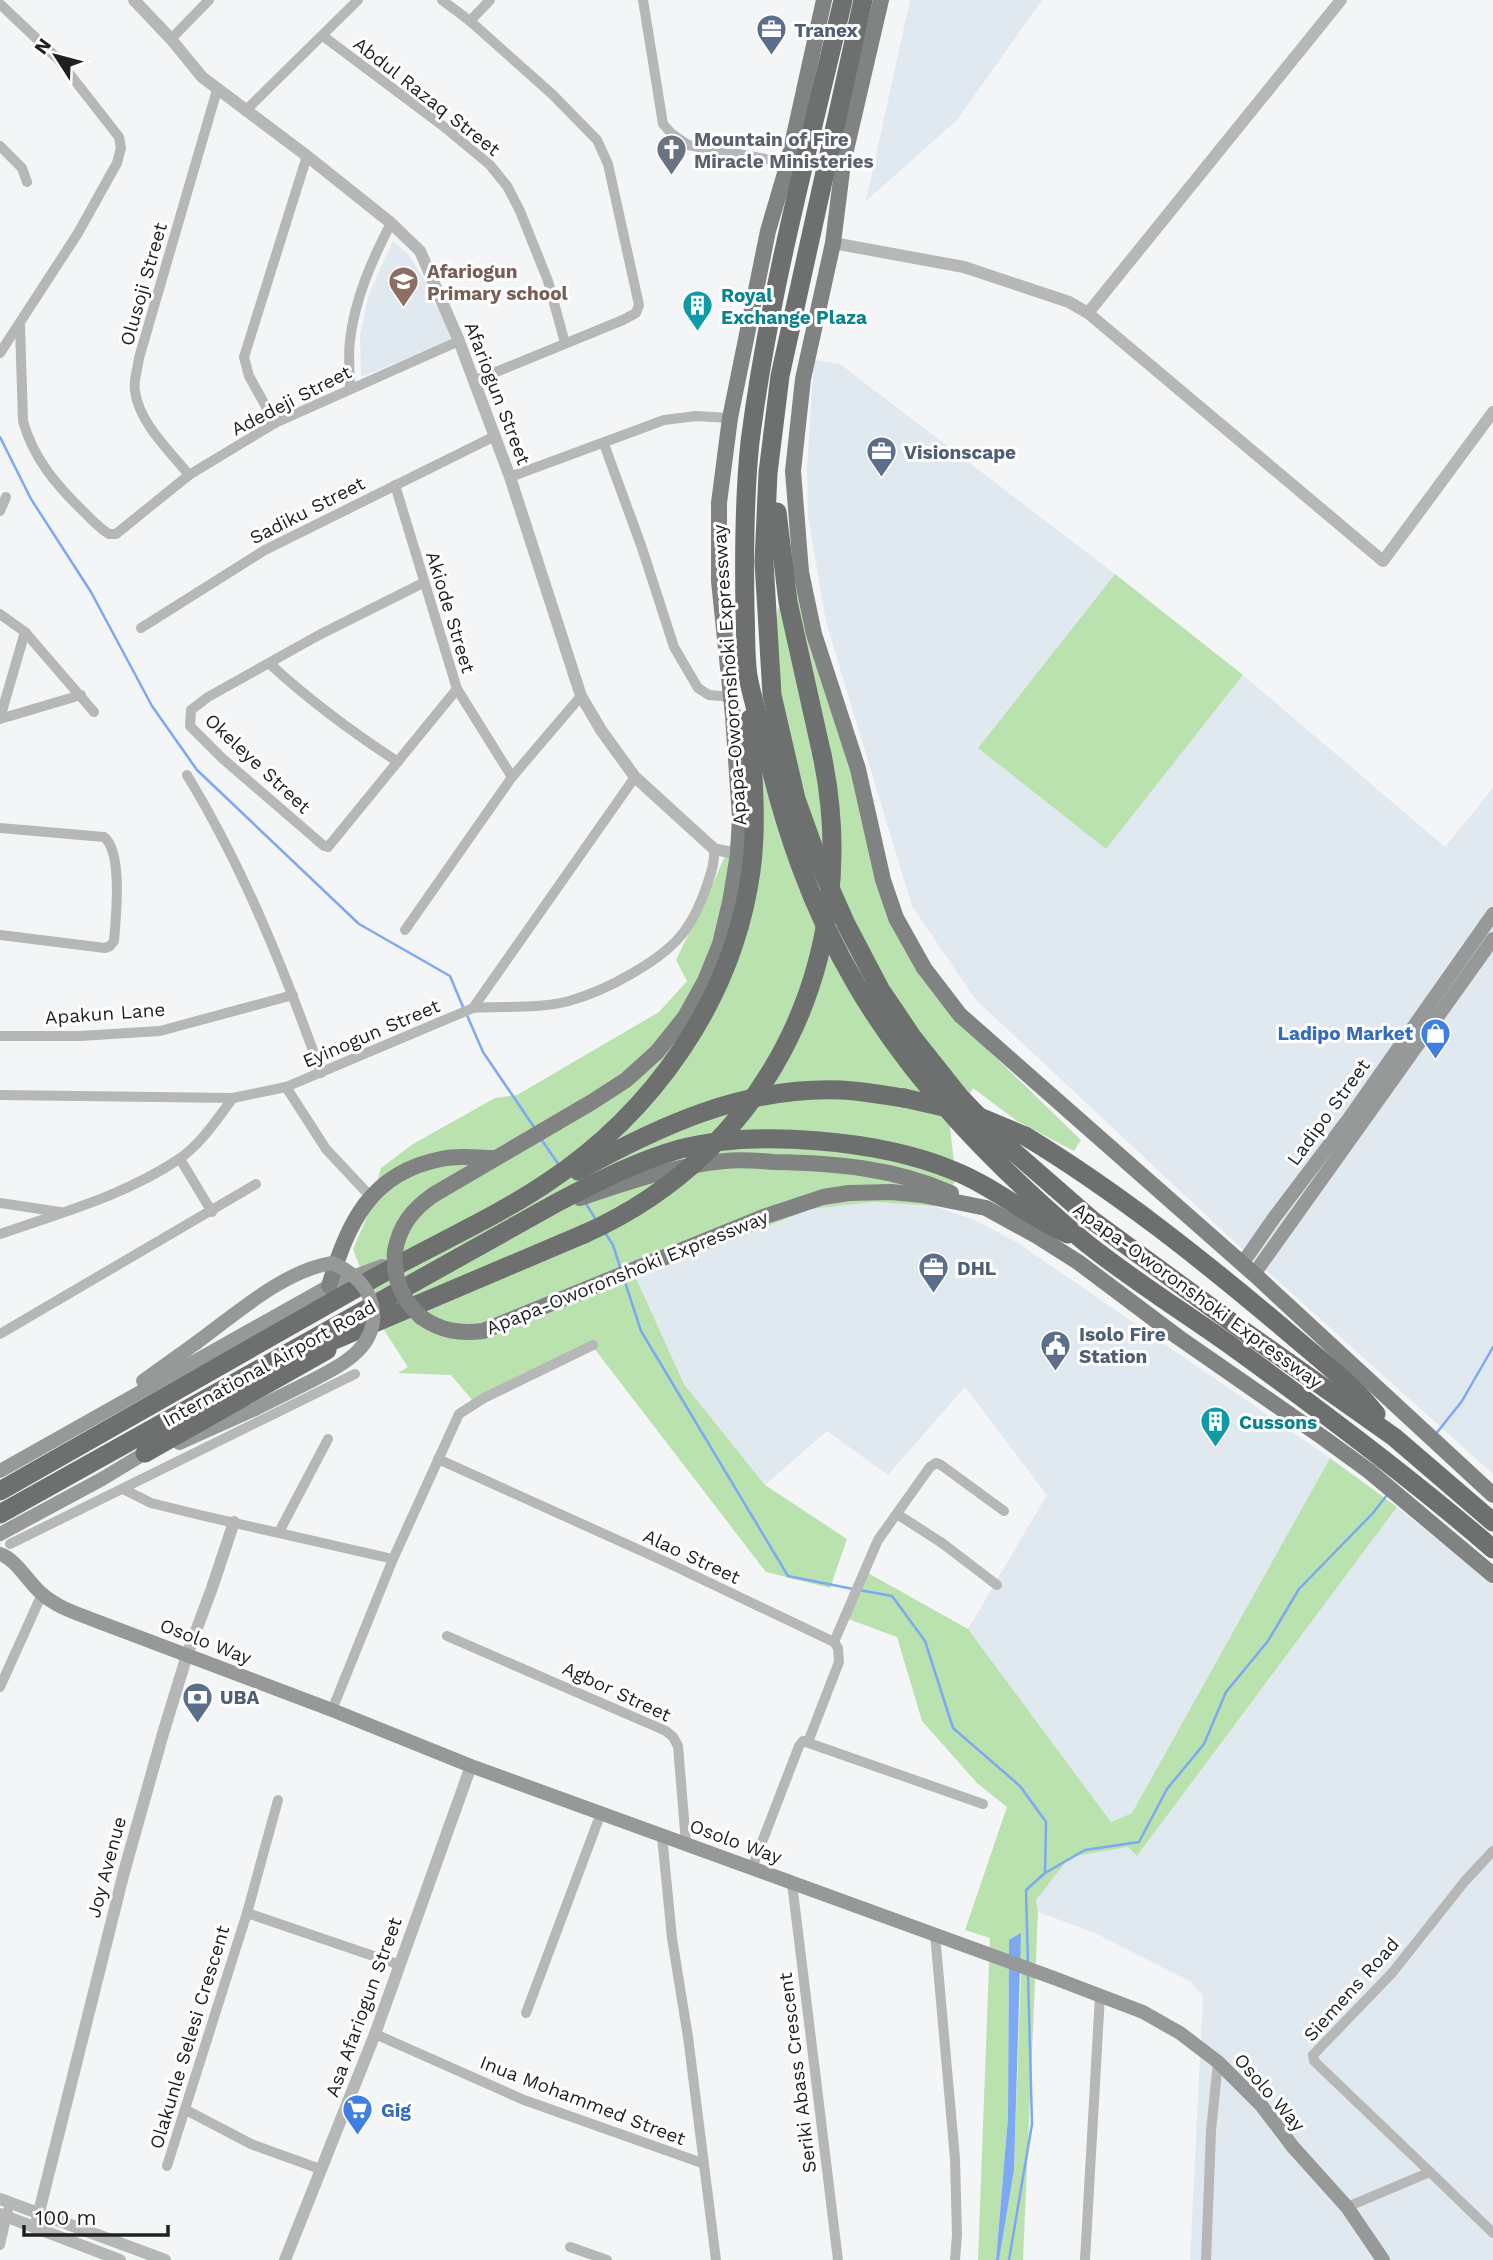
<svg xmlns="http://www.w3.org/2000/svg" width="1493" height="2260" font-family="'Work Sans',sans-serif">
<rect width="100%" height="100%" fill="#f3f5f7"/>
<g fill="#e1e9f0">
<path d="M910,0H1042L957,120L866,201Z"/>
<path d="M393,241L408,254L430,288L435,306L440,304L451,332L450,341L361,377L360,335L369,294Z"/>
<path d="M814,360L840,364L1115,574L978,748L1106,848L1243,675L1445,847L1493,788V1474L1239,1246L975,999L912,906L826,622L808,515L807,469Z"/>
<path d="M874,1202L934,1206L977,1221L1018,1243L1330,1458L1132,1813L1111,1822L968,1629L1047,1495L965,1387L888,1475L827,1431L765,1485L684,1384L636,1278L810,1209Z"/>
<path d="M1397,1507L1493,1585V2260H1190L1203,1997L1191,1982L1095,1933L1038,1912L1036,1900L1070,1857L1128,1847L1137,1856Z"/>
</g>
<g fill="#bae2af">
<path d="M1115,574L1243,675L1106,849L978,748Z"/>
<path d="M804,583L871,847L948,1011L1081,1140L1074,1151L1017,1121L973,1088L950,1127L956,1181L934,1206L874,1202L811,1209L636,1278L684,1384L765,1485L847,1539L830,1588L766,1572L590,1343L473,1401L451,1375L398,1373L408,1367L384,1330L353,1249L367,1217L381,1168L413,1144L495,1098L517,1095L659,1012L687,981L676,960L714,881L762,771L778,608Z"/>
<path d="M1330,1458L1397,1507L1137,1856L1128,1847L1070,1857L1036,1900L1038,1912L1023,2260H999L1014,2170L1021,1968L1009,1940L1008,2117L996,2260H978L990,1938L965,1930L1007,1807L977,1783L922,1721L897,1637L840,1616L868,1573L968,1629L1111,1822L1132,1813Z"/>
</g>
<path fill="#7da8f3" d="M1021,1933L1014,2170L999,2260H996L1008,2117L1009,1940Z"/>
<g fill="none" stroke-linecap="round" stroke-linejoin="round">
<g stroke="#7da8f3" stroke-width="2.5">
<path d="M0,437L31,499L91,592L152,706L197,770L359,924L450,976L463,1007"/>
<path d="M466,1013L483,1052L534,1127"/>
<path d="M541,1139L559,1165"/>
<path d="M585,1202L596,1220"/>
<path d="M604,1231L613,1245L621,1270"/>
<path d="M624,1279L641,1331L788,1576L853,1589"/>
<path d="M1435,1435L1462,1401L1493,1347"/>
<path d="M859,1590L892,1596L925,1641L953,1728L1020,1786L1046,1822L1045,1873"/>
<path d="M1028,1964L1026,1890L1045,1873L1085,1850L1139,1842L1167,1789L1204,1744L1226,1692L1268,1641L1299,1589L1373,1513L1387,1495"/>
<path d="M1009,2260L1032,2124L1028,1974"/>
</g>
<g stroke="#b6b7b7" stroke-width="10">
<path d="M442,0L470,21L552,94L597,140L608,164L639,305L636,313L623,320L474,381"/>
<path d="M643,0L663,124L671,133L688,145L788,163"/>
<path d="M0,4L58,59L119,137L121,148L117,163L78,233L0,353"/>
<path d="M470,21L490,0"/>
<path d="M323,36L443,126L490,165L507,186L520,211L548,281L565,343"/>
<path d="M171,39L209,0"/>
<path d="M245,111L358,0"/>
<path d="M0,146L22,168L27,182"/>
<path d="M20,326L23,421C33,458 57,486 84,512C92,520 99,528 109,534H116L189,475L275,423L459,341"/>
<path d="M350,389C350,373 348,356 350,340C355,298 372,260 391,223"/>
<path d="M275,423L249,376L244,357L307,156"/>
<path d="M604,444L642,548L674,647L698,688L709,695L732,697"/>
<path d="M189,475C170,451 139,423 135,391C133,381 138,368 139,358L217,90"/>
<path d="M510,477L664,420L696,416L730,418"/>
<path d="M395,485L457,689L512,777"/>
<path d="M0,511L6,497"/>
<path d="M423,583L319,635L208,697L191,710L190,726L222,758L324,846L328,847L457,689"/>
<path d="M0,614L25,632L94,712"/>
<path d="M141,628L265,550L495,436"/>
<path d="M270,664C310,701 352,732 398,762"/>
<path d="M0,718L25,632"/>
<path d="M0,719L81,695"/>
<path d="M187,775C243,867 285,971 321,1073"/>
<path d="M0,828L104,837C123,852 116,917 114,941L110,946L105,948L0,935"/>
<path d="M405,930L512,777L581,696"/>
<path d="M473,1008C504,1006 539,1009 569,1001C605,991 665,960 686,929C695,916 702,900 707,885C711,873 715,862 714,849"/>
<path d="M0,1036H80L160,1031L293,995"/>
<path d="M286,1087L326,1149L370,1196"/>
<path d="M0,1095L233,1098L286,1087L473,1008L635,777"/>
<path d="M180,1159L212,1212"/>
<path d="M0,1203L60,1212"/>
<path d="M0,1234C60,1213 126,1195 179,1159C201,1144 217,1119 233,1098"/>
<path d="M0,1334L256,1184"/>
<path d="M438,1459L666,1562L834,1642L838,1648L839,1662L808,1742"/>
<path d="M123,1489L151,1503L200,1515L393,1559"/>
<path d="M897,1514L942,1543L997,1585"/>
<path d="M279,1532L328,1439"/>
<path d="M10,1544L355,1374"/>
<path d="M447,1636L666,1731L673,1737L678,1746L686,1843"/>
<path d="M834,1642L878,1540L930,1467L936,1463L941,1465L1004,1511"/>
<path d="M0,1687L42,1594"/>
<path d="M332,1710L393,1559L459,1414L484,1398L593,1345"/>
<path d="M662,1836L672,1938L688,2037L716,2260"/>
<path d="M752,1868L799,1746L803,1741L983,1804"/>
<path d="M792,1883L838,2260"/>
<path d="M247,1913L278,1800"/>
<path d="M935,1934L955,2159L957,2235L955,2260"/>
<path d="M526,2013L601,1813"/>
<path d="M375,2034L524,2100L702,2163"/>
<path d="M186,2110L251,2144L320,2169"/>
<path d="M167,2166L247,1913L400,1965"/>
<path d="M1430,2172L1314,2061L1313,2055L1392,1973L1465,1881L1493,1851"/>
<path d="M1347,2207L1430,2172L1493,2233"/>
<path d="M0,2245L8,2210"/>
<path d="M570,2247L607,2260"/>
<path d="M1085,2260L1100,1995"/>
<path d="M1206,2260L1211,2131L1218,2062"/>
</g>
<g stroke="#b6b7b7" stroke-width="12">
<path d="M134,0L171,39L202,77L307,156L391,223L420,251L459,341L510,477L581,696L601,730L635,777L714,849L738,854"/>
<path d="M833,243L964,267L1069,302L1088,313L1383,561L1493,412"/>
<path d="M1088,313L1341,0"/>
<path d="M0,2199L165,2260"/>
<path d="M0,2214L120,2260"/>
<path d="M35,2228L124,1872L162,1737L187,1655L212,1588L234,1522"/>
<path d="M285,2260L375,2034L471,1766"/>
</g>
<g stroke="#979999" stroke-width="14">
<path d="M1242,1264L1274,1218L1348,1120L1493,914"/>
<path d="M1254,1274L1493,939"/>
<path d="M143,1381L196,1343"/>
<path d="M179,1443L255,1409"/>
<path d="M0,1471L329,1286L382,1266"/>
<path d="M0,1534L102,1479L145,1453L153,1450"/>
<path d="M0,1554C16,1559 28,1582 41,1593C55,1606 73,1612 91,1619L332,1710L471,1766L1054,1978L1143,2012L1180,2033L1218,2062L1261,2105L1293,2147L1347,2207L1383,2260"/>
</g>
<g stroke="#818383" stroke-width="16">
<path d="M881,0L843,163L833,243L803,379L793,471L801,572L814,634L858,769L883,880L896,918L924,968L960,1015L1254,1274L1493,1495"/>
<path d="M580,1198C627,1182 677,1165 725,1161C741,1159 758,1161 774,1162C835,1163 894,1168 951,1193"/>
<path d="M395,1251C400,1225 412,1210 433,1195L592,1102L626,1080L657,1052L685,1017L705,981L720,944L730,902L738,854L740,817L733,716L719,581V503L730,418L768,231L788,163L824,0"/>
<path d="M329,1286C348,1223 370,1173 441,1159C458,1155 478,1158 495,1158"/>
<path d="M421,1317C441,1331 460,1334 483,1331L766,1216L823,1197L849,1193L891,1192L922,1195L986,1208L1037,1236L1078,1262L1178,1337L1325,1439L1369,1471L1493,1575"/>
</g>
<g stroke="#6e7070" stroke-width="19">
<path d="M843,0C809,146 769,292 750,442C744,498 744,554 745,611C746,632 745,655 748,676C752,698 759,719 764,740C784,828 811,908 857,986C914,1083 995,1165 1080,1238C1126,1276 1184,1312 1233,1347C1323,1412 1410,1477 1493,1549"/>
<path d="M863,0L780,376L768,473L764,562L772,695L796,799L819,863L846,924L880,989L913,1038L959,1096L1005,1144L1092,1220L1234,1324L1394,1437L1493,1522"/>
<path d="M777,512L788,602L822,755"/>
<path d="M1025,1136C1116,1191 1200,1258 1282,1327C1314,1355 1350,1381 1376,1414"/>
<path d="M578,1171C659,1126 745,1086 841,1090C862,1091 883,1095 904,1098"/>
<path d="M313,1349L584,1234"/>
<path d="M145,1453L327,1350"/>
<path d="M0,1491C125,1419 251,1349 376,1277C431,1246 494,1218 545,1184C653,1113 733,1000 751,871C758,821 752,769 750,719"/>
<path d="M0,1514L558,1202C597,1182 637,1161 680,1149C755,1129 879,1140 952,1170C993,1186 1027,1216 1068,1234"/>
</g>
<path stroke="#979999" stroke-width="14" d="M196,1343C236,1314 283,1271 332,1263C350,1271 367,1284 372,1305C381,1347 340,1366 309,1382C291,1391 273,1400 255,1409"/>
<path stroke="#818383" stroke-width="16" d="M395,1251C393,1279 401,1298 421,1317"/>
<g stroke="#6e7070" stroke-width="19">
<path d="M904,1098L970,1113L1025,1136"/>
<path d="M584,1234C772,1151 864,953 822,755"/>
</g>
</g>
<defs>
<symbol id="office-pin" viewBox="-11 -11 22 30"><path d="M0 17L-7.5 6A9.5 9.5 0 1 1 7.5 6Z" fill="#5c6f8a" stroke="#fff"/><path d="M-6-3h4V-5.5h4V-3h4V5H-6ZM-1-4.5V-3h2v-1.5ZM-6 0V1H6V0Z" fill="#fff"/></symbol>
<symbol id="church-pin" viewBox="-11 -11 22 30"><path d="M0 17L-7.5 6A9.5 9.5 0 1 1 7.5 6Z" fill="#6b7280" stroke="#fff"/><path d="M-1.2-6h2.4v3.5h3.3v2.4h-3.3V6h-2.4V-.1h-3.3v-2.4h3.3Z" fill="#fff"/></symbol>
<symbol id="school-pin" viewBox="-11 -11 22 30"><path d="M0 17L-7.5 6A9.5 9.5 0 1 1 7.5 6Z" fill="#8d6e63" stroke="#fff"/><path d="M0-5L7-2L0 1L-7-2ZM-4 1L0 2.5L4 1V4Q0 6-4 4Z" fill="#fff"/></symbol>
<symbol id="building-pin" viewBox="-11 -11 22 30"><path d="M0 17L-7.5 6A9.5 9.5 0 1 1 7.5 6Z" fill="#0f9aa8" stroke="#fff"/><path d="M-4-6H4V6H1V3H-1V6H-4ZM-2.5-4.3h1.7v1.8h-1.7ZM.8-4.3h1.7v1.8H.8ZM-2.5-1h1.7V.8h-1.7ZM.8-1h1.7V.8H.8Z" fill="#fff"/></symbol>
<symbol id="shop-pin" viewBox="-11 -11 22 30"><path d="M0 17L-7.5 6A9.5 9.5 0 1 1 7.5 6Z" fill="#3f7fe0" stroke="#fff"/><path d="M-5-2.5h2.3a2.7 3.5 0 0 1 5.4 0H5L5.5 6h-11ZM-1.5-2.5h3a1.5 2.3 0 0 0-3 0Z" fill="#fff"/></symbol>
<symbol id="civic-pin" viewBox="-11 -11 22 30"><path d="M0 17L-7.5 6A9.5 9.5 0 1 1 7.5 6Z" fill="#5c6f8a" stroke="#fff"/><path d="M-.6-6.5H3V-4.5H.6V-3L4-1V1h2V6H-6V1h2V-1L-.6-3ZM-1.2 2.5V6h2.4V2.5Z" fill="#fff"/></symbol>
<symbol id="bank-pin" viewBox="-11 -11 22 30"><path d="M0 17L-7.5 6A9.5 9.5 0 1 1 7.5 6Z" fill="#5c6f8a" stroke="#fff"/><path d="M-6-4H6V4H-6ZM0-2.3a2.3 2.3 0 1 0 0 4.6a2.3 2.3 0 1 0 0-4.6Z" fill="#fff"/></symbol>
<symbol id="supermarket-pin" viewBox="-11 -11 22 30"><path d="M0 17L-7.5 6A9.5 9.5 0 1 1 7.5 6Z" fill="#3f7fe0" stroke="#fff"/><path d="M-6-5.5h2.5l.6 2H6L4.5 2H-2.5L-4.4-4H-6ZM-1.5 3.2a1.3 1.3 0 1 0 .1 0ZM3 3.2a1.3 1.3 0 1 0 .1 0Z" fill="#fff"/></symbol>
</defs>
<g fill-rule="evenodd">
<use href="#office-pin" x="754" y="12" width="35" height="47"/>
<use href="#church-pin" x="654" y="132" width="35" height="47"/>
<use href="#school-pin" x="386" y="264" width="35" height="47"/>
<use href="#building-pin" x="680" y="288" width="35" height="47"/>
<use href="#office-pin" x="864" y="434" width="35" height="47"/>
<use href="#shop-pin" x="1418" y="1016" width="35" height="47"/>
<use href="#office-pin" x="916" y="1250" width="35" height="47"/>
<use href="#civic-pin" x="1038" y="1328" width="35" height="47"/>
<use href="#building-pin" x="1198" y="1404" width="35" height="47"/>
<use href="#bank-pin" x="180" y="1680" width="35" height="47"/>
<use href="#supermarket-pin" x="340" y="2092" width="35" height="47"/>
</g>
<g text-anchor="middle" stroke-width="6" stroke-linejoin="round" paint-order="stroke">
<g font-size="19" font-weight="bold" fill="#4e5e75" stroke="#fff" text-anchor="start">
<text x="794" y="37">Tranex</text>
<text x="904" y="459">Visionscape</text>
<text x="957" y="1275">DHL</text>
<text x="1079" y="1341">Isolo Fire<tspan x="1079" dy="22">Station</tspan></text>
<text x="220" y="1704">UBA</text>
</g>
<g font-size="19" fill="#1f2021" stroke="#fff">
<text transform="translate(427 96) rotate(38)" y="7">Abdul Razaq Street</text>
<text transform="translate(143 284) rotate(-74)" y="7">Olusoji Street</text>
<text transform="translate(498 393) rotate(69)" y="7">Afariogun Street</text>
<text transform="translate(291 400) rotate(-27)" y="7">Adedeji Street</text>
<text transform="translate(307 510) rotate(-27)" y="7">Sadiku Street</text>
<text transform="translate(451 612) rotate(73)" y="7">Akiode Street</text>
<text transform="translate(729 675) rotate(-94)" y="7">Apapa-Oworonshoki Expressway</text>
<text transform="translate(258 763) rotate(43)" y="7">Okeleye Street</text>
<text transform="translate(105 1013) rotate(-4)" y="7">Apakun Lane</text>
<text transform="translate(371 1033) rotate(-23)" y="7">Eyinogun Street</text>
<text transform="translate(1328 1112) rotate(-54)" y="7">Ladipo Street</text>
<text transform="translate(627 1272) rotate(-22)" y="7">Apapa-Oworonshoki Expressway</text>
<text transform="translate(1198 1295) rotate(36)" y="7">Apapa-Oworonshoki Expressway</text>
<text transform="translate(269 1363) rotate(-29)" y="7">International Airport Road</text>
<text transform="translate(692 1556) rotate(25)" y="7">Alao Street</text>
<text transform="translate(206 1641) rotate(21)" y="7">Osolo Way</text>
<text transform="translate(617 1691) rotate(25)" y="7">Agbor Street</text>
<text transform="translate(736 1841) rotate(20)" y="7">Osolo Way</text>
<text transform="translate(106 1867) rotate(-75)" y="7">Joy Avenue</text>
<text transform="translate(1351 1989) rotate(-48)" y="7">Siemens Road</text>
<text transform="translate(363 2007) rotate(-70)" y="7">Asa Afariogun Street</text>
<text transform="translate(189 2037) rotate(-73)" y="7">Olakunle Selesi Crescent</text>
<text transform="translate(797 2073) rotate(-97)" y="7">Seriki Abass Crescent</text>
<text transform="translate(1270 2092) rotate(49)" y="7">Osolo Way</text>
<text transform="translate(583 2100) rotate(21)" y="7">Inua Mohammed Street</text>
</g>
<g font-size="19" font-weight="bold" fill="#5b616d" stroke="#fff" text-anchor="start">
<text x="694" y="146">Mountain of Fire<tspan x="694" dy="22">Miracle Ministeries</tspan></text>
</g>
<g font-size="19" font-weight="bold" fill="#785e54" stroke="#fff" text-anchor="start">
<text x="427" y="278">Afariogun<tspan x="427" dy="22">Primary school</tspan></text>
</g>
<g font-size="19" font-weight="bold" fill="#0d838f" stroke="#fff" text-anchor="start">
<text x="721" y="302">Royal<tspan x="721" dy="22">Exchange Plaza</tspan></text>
<text x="1239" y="1429">Cussons</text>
</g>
<g font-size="19" font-weight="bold" fill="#366cbe" stroke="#fff" text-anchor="end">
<text x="1413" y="1040">Ladipo Market</text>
<text x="381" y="2117" text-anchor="start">Gig</text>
</g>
</g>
<g transform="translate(56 56) rotate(306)" stroke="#ffffff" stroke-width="5" paint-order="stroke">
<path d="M0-5L12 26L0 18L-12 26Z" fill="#1f2021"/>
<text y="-10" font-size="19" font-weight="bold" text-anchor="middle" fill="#1f2021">N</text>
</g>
<path d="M24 2225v10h144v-10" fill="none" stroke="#1f2021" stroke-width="3.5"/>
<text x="35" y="2225" font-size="21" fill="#1f2021" stroke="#ffffff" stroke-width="5" paint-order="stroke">100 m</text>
</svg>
